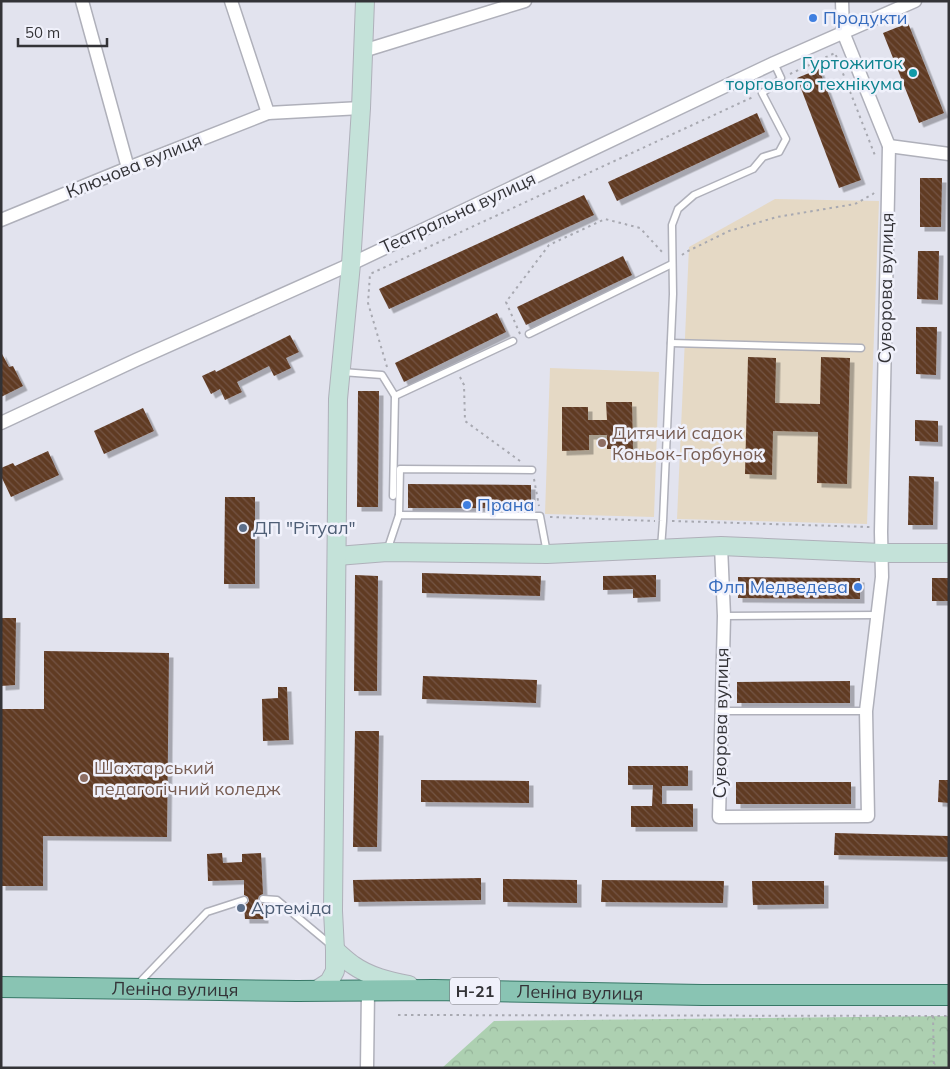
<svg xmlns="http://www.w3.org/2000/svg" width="950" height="1069" font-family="Mulish,sans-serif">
<defs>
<pattern id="park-crowns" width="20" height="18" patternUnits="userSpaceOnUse" patternTransform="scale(1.25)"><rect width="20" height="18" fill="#add0b1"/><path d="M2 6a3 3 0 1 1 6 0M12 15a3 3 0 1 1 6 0" fill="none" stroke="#95b399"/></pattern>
<pattern id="building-back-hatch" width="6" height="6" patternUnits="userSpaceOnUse" patternTransform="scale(1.25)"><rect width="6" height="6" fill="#603a24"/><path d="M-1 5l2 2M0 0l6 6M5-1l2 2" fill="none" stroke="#745544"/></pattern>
<filter id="shadow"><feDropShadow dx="4.5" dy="4.5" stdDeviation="0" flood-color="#0004"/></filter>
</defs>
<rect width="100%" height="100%" fill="#e2e3ee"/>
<g fill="#e5d9c5">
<path d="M775,199L879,201L867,524L677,519L689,247Z"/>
<path d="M550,368L659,372L654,517L545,514Z"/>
</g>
<path fill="url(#park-crowns)" d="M949,1016V1068H442L494,1021Z"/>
<g fill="url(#building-back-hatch)" filter="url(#shadow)">
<path d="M908,23L944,113L919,123L883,33Z"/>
<path d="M819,69L861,180L839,188L797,78Z"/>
<path d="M757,113L765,132L617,201L608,182Z"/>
<path d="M920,178H942L941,227H920Z"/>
<path d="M584,195L594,215L389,309L379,289Z"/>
<path d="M918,251H939L938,300L917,299Z"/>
<path d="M623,256L632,275L526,325L517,307Z"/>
<path d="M497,313L506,332L404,382L395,363Z"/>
<path d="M916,327H937L936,375L916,374Z"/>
<path d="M290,335L299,352L286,358L291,368L274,376L269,366L237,382L242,392L225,400L220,389L211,394L202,376L215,370L216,372Z"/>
<path d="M1,352L9,367L13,366L23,386L1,397Z"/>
<path d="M748,357L776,358L775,403L820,404L821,357L850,358L847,484L817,483L818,432L773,431L772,475L745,474Z"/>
<path d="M358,391H379L378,507H357Z"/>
<path d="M606,402H632L633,449H607V435H589V450L562,451V407H588V420H607Z"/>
<path d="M143,408L154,431L104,454L94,431Z"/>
<path d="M915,420L938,421V442L915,441Z"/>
<path d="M48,451L59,475L11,497L1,476V468L13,463L15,466Z"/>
<path d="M909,476L934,477L933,525H908Z"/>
<path d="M408,484L531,485V508H408Z"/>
<path d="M225,497H255V584H224Z"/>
<path d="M422,573L541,576L540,596L422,593Z"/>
<path d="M355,575L378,576L377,691H354Z"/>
<path d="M656,575V597L633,598V589L603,590V576Z"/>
<path d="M738,577L860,578V599L738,598Z"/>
<rect x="932" y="578" width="17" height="23"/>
<path d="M1,618H16L15,685L1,686Z"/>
<path d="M44,651L169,653L167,837L43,836V886H1V709H44Z"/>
<path d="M423,676L537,680L536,703L422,699Z"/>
<path d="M850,681V703H737V682Z"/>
<path d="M278,687H287L289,740L263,741L262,699L278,698Z"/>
<path d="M355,731H379L377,847H353Z"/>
<path d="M628,766H688V786H662V804H693V827H631V806H652L653,785H628Z"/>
<path d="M421,780L529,781V803L421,802Z"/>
<path d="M939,780H949V803L938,802Z"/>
<rect x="736" y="782" width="115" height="22"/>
<path d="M835,833L949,836V857L834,855Z"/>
<path d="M222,853L223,863L242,862V854L261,853L263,894L259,896L258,899L260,903L263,904L264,919H245L244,905L247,904L249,901L248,897L244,895V880L208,881L207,854Z"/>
<path d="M481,878V900L354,902L353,880Z"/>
<path d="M503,879L577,880V903L503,902Z"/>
<path d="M602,880L724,881L723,903L601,902Z"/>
<path d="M752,881H824V904L753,905Z"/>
</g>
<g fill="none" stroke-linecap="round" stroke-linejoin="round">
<defs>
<g id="lane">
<path d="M529,334L672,264"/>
<path d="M671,343L861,348"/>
<path d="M342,372L382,375L395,396"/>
<path d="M393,496L395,396L513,341"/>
<path d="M399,515L400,469L532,470"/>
<path d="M661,548L663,521L673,294L672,225L678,209L694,195L753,169L763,157L779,152L786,139L762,93L775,84L781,78L774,63"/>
<path d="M387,551L399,515L540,516L547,553"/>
<path d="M724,616L877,615"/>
<path d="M721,711H866"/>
<path d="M263,899L277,900L331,945"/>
<path d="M138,984L207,912L244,900"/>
</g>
<g id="street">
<path d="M82,1L128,168"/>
<path d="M231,1L268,113"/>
<path d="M363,51L525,1"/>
<path d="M889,146L949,154"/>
<path d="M1,220L128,168L268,113L361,108"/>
<path d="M1,423L136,360L351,264L774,63L915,1"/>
<path d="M721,546L724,616L719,817L868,816L866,711L882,577L881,532L889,146L843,32L842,1"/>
<path d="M367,1068L368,991"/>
</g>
<g id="secondary">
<path d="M337,556L387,552L547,554L721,546L881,553H949"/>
<path d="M335,950C341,955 347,961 353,965C370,977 389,981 409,985"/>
<path d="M315,991L329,982L335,971V950L333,911L338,399L351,264L361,108L365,1"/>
</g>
<g id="primary">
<path id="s1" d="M1,987L297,991L434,990L702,995H949"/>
</g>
</defs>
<use href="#lane" stroke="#afb0ba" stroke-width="9"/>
<use href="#street" stroke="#afb0ba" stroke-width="15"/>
<use href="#secondary" stroke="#afb0ba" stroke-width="20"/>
<use href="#primary" stroke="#387867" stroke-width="22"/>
<g stroke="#a8a9b1" stroke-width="2" stroke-dasharray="2.5 4" stroke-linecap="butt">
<path d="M790,74L835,53L876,158"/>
<path d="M682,255L686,252L729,231L777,217L855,204L873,194L876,190"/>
<path d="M520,334L506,302L549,245L605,219L640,228L663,253"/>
<path d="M387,367L368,303L370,274L753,97"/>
<path d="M460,377L464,385L465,421L520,461"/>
<path d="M534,479L539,506"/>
<path d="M550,517L655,521"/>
<path d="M672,521L870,527"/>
<path d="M398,1015L949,1016"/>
<path d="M933,1016L934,1068"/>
</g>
<use href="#lane" stroke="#fff" stroke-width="6"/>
<use href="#street" stroke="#fff" stroke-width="12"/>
<use href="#secondary" stroke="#c4e2d9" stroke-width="18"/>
<use href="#primary" stroke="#89c4b3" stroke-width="20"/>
</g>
<g fill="#3f7fe0" stroke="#f0f1fb" stroke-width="2">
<circle cx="813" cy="18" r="5"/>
<circle cx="467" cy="505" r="5"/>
<circle cx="858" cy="587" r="5"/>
</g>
<circle fill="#0f9aa8" stroke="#f0f1fb" stroke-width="2" cx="913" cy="73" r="5"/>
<g fill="#8d6e63" stroke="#f0f1fb" stroke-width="2">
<circle cx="602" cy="443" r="5"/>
<circle cx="84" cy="778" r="5"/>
</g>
<g fill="#5c6f8a" stroke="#f0f1fb" stroke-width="2">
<circle cx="243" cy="528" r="5"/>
<circle cx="241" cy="908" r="5"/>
</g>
<g text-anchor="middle" stroke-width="5" stroke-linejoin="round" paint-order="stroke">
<rect fill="#f0f1fb" stroke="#6c6c72" stroke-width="1" x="450" y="977.5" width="50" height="27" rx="4"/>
<g font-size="16" font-weight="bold" fill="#333337">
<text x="475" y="997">Н-21</text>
</g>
<g font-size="18" fill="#366cbe" stroke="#f0f1fb" text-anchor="start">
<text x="823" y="24">Продукти</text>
<text x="477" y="511">Прана</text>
<text x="848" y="593" text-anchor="end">Флп Медведева</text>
</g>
<g font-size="18" fill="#0d838f" stroke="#f0f1fb" text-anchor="end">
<text x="903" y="69">Гуртожиток<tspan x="903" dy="21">торгового технікума</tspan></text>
</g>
<g font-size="18" fill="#333337" stroke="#f0f1fb">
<text transform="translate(134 166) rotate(-22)" y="6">Ключова вулиця</text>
<text transform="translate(458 213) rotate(-25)" y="6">Театральна вулиця</text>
<text transform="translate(886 288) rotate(-89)" y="6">Суворова вулиця</text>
<text transform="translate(721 723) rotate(-89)" y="6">Суворова вулиця</text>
<text dy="6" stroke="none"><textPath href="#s1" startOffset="174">Леніна вулиця</textPath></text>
<text dy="6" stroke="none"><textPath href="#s1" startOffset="579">Леніна вулиця</textPath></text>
</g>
<g font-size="18" fill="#785e54" stroke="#f0f1fb" text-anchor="start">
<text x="612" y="439">Дитячий садок<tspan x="612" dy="21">Коньок-Горбунок</tspan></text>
<text x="94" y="774">Шахтарський<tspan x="94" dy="21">педагогічний коледж</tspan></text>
</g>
<g font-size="18" fill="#4e5e75" stroke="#f0f1fb" text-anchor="start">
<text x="253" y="534">ДП "Рітуал"</text>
<text x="251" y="914">Артеміда</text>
</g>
</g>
<rect width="950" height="1069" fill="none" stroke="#333337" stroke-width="5"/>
<path d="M18 38v8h89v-8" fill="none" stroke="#333337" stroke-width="2.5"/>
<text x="25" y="38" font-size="15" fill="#333337" stroke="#f0f1fb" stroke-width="4" paint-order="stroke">50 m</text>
</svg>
